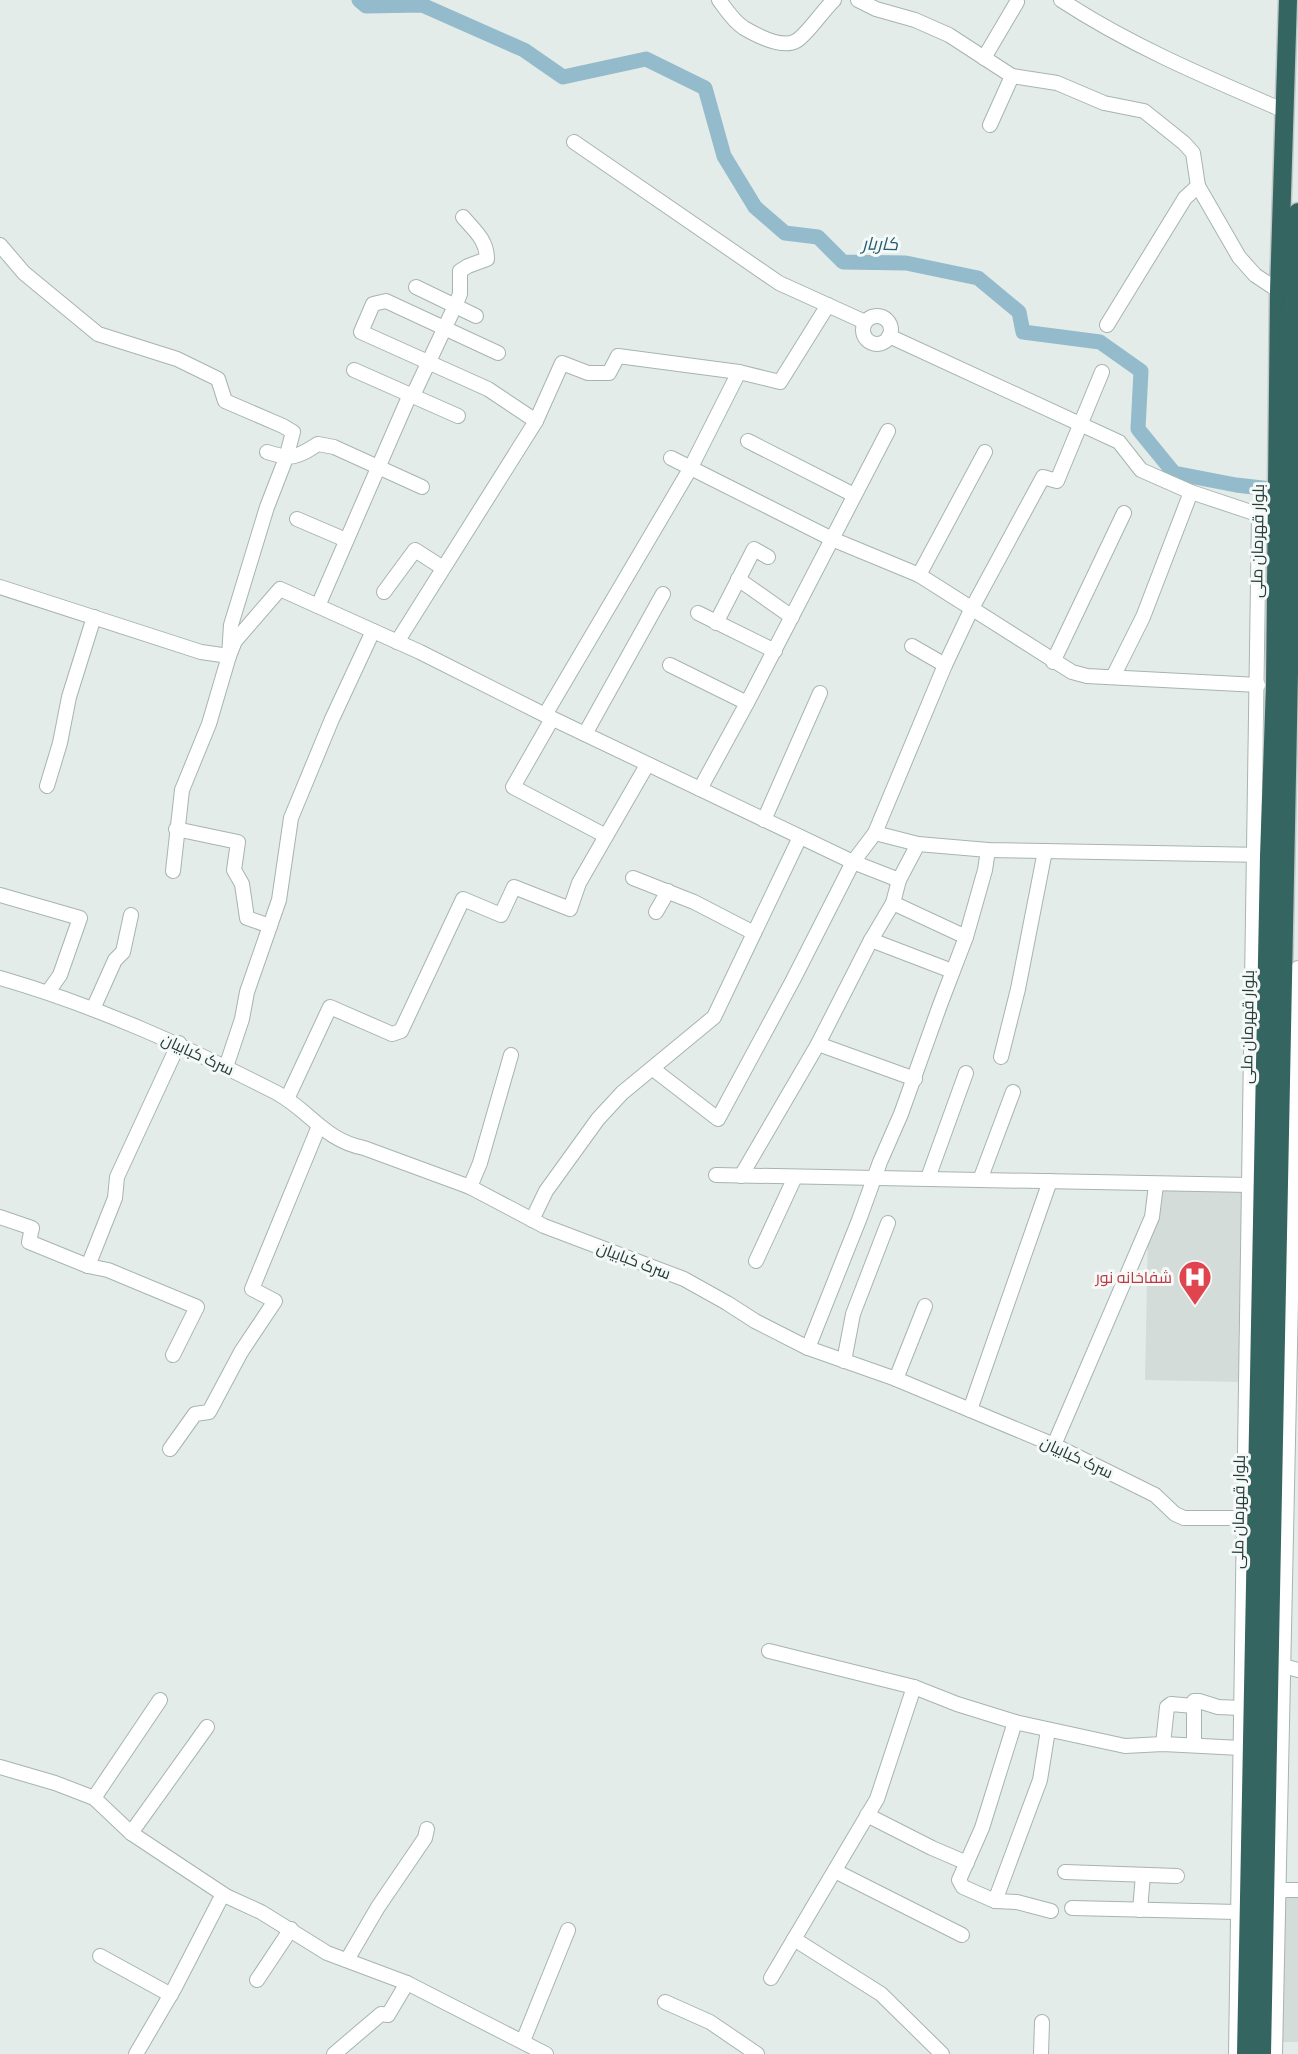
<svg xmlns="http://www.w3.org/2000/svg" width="1298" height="2054" font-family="Signika,Cairo,sans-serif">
<rect width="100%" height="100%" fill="#e4ecea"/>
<g fill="#d3dcd9">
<path d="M1159,1189L1245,1191L1241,1382L1145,1380L1148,1232Z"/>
<path d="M1284,1893H1298V2042H1279Z"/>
</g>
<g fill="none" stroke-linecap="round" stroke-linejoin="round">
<path stroke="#93bbcb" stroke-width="15" d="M359,0L366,6L422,5L524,50L563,77L646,59L705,88L724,156L755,207L785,233L818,237L843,262L906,263L978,278L1019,312L1023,332L1100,342L1141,371L1138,429L1174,473L1236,485L1288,491"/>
<defs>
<g id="minor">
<path d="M719,0C726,9 733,21 744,28C756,35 782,49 796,41C807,35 823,10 834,0"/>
<path d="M858,0L876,9L915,20L949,35L1012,76L1057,83L1104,103L1144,111L1184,143L1193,153L1198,186L1239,257L1255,275L1279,291L1287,292"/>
<path d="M1061,0C1131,46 1208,78 1285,111"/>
<path d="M984,58L1017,2"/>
<path d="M990,125L1012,76"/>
<path d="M574,142L779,283L865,322"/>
<path d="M0,245L24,273L98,334L177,359L218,379L225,401L283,426L293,432L286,458L267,507L231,625L229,656L209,724L182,790L173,871"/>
<path d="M416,287L476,316"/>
<circle cx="877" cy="330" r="14"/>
<path d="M1107,325L1185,198L1198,186"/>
<path d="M889,336L1119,442L1141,470L1191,492L1266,517"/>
<path d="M498,353L386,301L373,304L361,332L488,389L536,421"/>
<path d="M354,370L458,416"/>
<path d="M748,441L854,495"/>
<path d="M267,452C292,460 296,458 318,444L334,447L422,487"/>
<path d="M671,458L832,539L919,575L1072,672L1087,676L1258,685"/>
<path d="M297,519L346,540"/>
<path d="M919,575L985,452"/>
<path d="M738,579L792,617"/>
<path d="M0,587L201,652L229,656L235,641L280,589L420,652L545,715L853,862L899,880"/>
<path d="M384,592L415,550L443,568"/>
<path d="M318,606L408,399L416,389L455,306L460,294V271L468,266L487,259C487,240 474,230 463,217"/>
<path d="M698,613L775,651"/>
<path d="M716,623L754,549L768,557"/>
<path d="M397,642L536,421L562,363L588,373H609L618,356L739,372"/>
<path d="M912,646L945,665"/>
<path d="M1053,662L1124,513"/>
<path d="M670,665L747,703"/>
<path d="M1113,677L1143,617L1191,492"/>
<path d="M545,715L690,469L739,372L780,382L828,305"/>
<path d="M552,719L513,787L606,836"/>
<path d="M585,734L663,594"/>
<path d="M47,786L60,743L69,697L94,617"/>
<path d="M700,789L747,703L888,431"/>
<path d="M764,820L820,693"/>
<path d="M176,829L238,842L234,870L242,884L247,918L270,926"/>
<path d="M875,833L918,844L988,850L1264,855"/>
<path d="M633,878L694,902L754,933"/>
<path d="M0,895L80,918L60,975L48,992"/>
<path d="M893,903L966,937"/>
<path d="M656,912L668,891"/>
<path d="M871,940L952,971"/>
<path d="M0,978C97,1006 187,1047 277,1093C310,1111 324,1140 364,1148L470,1187L544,1226L684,1279L727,1303L755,1321L808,1348L896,1379L1054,1445L1155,1495L1175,1514L1184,1518H1251"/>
<path d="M93,1009L115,960L123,952L131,915"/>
<path d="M818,1044L915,1079"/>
<path d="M1001,1057L1018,989L1045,851"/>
<path d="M226,1067L242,1019L247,992L279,900L291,818L332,719L373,631"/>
<path d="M653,1069L718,1119L793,980L853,862L875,833L945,665L971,610L1043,477L1057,481L1102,372"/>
<path d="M287,1099L330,1007L392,1034L401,1031L463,899L501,915L514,887L570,909L579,883L647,765"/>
<path d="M716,1175L1250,1185"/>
<path d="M741,1176L818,1044L871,940L893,903L899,880L918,844"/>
<path d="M928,1178L966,1073"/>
<path d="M980,1180L1013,1092"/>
<path d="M470,1187L480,1163L511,1055"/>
<path d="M0,1217L32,1228L29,1242L88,1266"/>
<path d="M532,1220L546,1191L598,1119L622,1093L714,1017L800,837"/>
<path d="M756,1261L795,1177"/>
<path d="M808,1348L859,1220L880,1162L901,1114L940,1005L966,937L985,870L988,850"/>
<path d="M173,1355L197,1307L108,1270L88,1266L115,1198L117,1177L179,1043"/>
<path d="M844,1361L853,1314L888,1223"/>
<path d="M896,1379L925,1306"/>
<path d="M970,1410L1050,1181"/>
<path d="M1054,1445L1152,1217L1156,1185"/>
<path d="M170,1449L195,1414L209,1412L241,1352L275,1301L252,1289L319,1126"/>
<path d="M769,1651L914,1687L957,1704L1015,1722L1125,1746L1163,1744L1241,1748"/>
<path d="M1283,1666L1298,1670"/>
<path d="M1015,1722L982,1828L959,1880L963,1887L995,1901L1017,1902L1051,1911"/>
<path d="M1163,1744L1167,1707L1171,1704L1194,1706"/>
<path d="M1194,1745V1701H1199L1218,1707L1241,1708"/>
<path d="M0,1767L55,1783L94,1798L131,1833L226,1896L261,1912L327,1953L407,1983L546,2054"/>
<path d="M94,1798L160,1700"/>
<path d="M867,1815L932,1848L967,1863"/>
<path d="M131,1833L207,1727"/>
<path d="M835,1871L962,1935"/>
<path d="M1065,1872L1177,1876"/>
<path d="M1279,1890H1298"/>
<path d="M995,1901L1040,1780L1048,1730"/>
<path d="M1072,1908L1238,1912"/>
<path d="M1140,1910L1143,1875"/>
<path d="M794,1939L881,1994L942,2054"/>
<path d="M100,1956L171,1995"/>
<path d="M347,1960L378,1907L425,1838L427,1829"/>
<path d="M771,1978L877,1799L914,1687"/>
<path d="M257,1980L291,1929"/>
<path d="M665,2002L710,2022L757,2054"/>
<path d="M523,2041L568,1930"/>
<path d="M136,2054L174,1989L223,1894"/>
<path d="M334,2054L381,2014L388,2015L407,1983"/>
<path d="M1041,2054L1042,2022"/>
<path d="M1236,2054L1259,515"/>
<path d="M1275,2054L1298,968"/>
</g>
<g id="highway">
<path d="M1246,2054L1269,856L1275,685L1279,291L1288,0"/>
<path d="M1262,2054L1298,212"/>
</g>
</defs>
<use href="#minor" stroke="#a7b4b1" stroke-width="16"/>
<use href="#highway" stroke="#c2c8c8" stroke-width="21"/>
<use href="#minor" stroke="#fff" stroke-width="14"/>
<use href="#highway" stroke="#356561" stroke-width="18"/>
</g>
<defs>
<symbol id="hospital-pin" viewBox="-11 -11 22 30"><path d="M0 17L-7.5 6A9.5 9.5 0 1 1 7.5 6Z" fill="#e0444e" stroke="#f5f9f7"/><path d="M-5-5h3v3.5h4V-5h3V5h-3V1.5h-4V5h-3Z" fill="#fff"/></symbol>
</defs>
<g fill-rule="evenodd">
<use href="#hospital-pin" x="1176" y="1258" width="38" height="52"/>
</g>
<g text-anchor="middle" stroke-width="6" stroke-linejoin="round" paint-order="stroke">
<g font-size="16" fill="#263c39" stroke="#f5f9f7">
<text transform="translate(1257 541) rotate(-89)" y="6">بلوار قهرمان ملی</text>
<text transform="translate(1247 1027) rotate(-89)" y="6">بلوار قهرمان ملی</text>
<text transform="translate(198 1054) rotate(25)" y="6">سرک کبابیان</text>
<text transform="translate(634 1260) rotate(21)" y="6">سرک کبابیان</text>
<text transform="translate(1077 1457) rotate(25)" y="6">سرک کبابیان</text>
<text transform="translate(1238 1512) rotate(-89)" y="6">بلوار قهرمان ملی</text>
</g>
<g font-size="16" fill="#be3a42" stroke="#f5f9f7" text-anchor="end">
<text x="1172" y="1283">شفاخانه نور</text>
</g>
<g font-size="18" font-style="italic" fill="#265c71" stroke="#f5f9f7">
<text transform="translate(880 244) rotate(1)" y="6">کاربار</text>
</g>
</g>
</svg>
